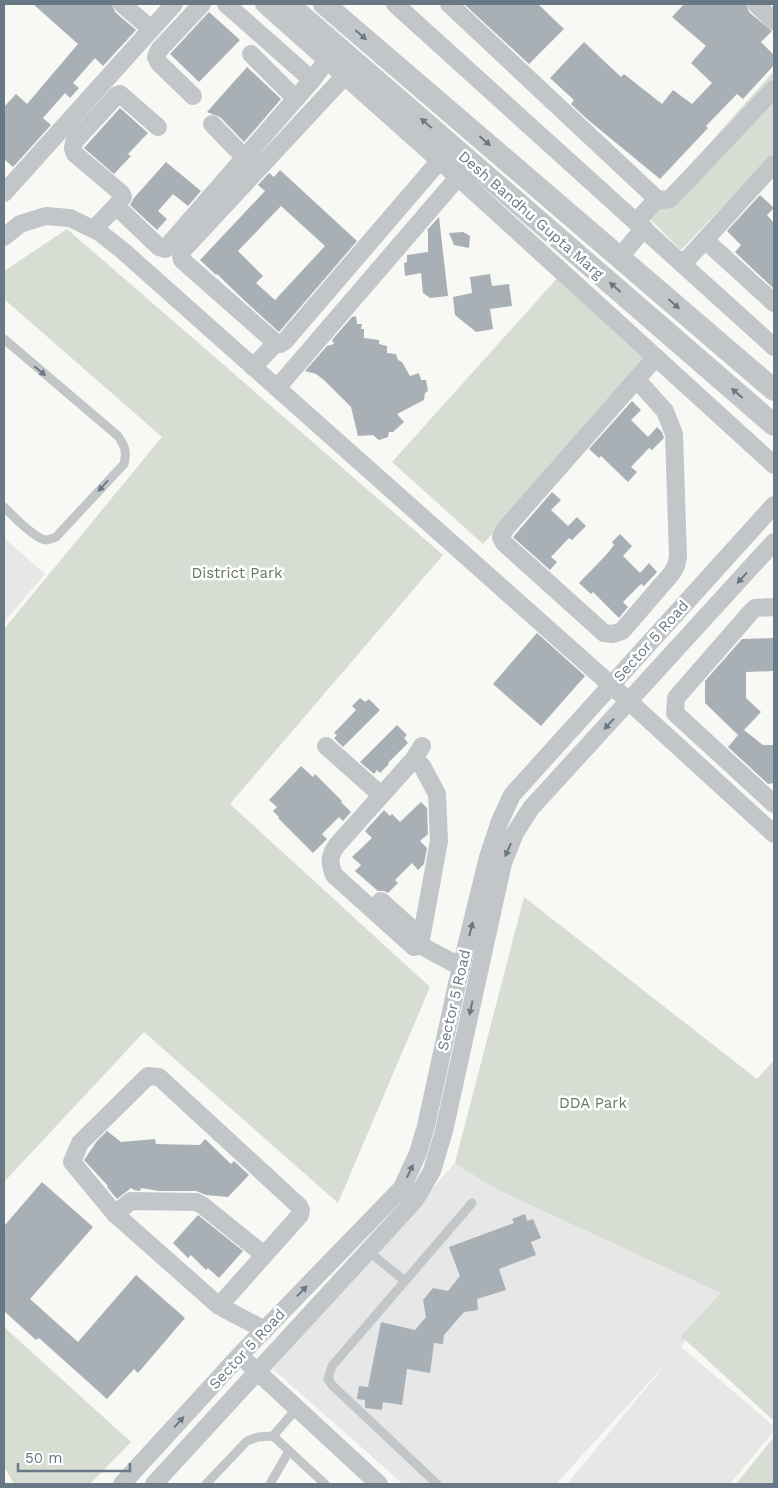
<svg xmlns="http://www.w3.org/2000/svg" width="778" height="1488" font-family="'Work Sans',sans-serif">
<rect width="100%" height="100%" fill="#f8f8f5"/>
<g fill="#e6e7e6">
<path d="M4,538L45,574L4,622Z"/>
<path d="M455,1163L721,1293L681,1347L774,1426V1431L730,1484H567L670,1359L556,1484H403L273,1369Z"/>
</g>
<g fill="#d8ddd4">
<path d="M774,71V153L681,250L646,215Z"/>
<path d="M67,229L443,555L230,804L430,987L338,1203L144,1032L4,1182V629L162,437L4,299V271Z"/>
<path d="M560,275L650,356L483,544L392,462Z"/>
<path d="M524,897L757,1079L774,1060V1421L681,1336L721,1293L496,1189L455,1163Z"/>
<path d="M4,1327L131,1442L90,1484H14L4,1467Z"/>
<path d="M774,1437V1484H736Z"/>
</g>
<g fill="#a8b0b6" fill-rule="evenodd">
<path d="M33,4H112L115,12L136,30L103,66L95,58L73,83L79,88L70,98L65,93L43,118L51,125L13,167L4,159V107L16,94L27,104L78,44Z"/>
<path d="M464,4H538L564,29L529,64Z"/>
<path d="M684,4H746L749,12L772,31L761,42L774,55V65L743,99L737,94L706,126L708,128L660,179L587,119L571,104L574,100L550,78L584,42L621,77L624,74L662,104L673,90L692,104L712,83L691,63L706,46L672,17Z"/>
<path d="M209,12L240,40L199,82L170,54Z"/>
<path d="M247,67L281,99L244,142L220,117L207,112Z"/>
<path d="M120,108L148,133L128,154L131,156L114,174L84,148Z"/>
<path d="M166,162L201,191L188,206L173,194L158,211L167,219L157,230L130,205L134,198Z"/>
<path d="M280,170L357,241L279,332L245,301L217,274L216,275L200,260L265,191L258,185L269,173L274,177ZM281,206L325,246L275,300L256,283L263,276L238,251Z"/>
<path d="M760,195L774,208L767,215L774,223V289L735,252L741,245L727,231Z"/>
<path d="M439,217L448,296L430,298L423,293L421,273L405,276L404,263L407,262V255L428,252V231L427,230Z"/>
<path d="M463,232L470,236L469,248L454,245L449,233Z"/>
<path d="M490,274L492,286L509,284L512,306L490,309L493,329L476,332L455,315L453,297L472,293L470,277Z"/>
<path d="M356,316L357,324H362L361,329H364V338L379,340V344L387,346V353L396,354L398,360L402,362L410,376L419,373L421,380H426L428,391L425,393L424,400L397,414L404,422L393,432H389L388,437L379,440L373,435L358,436L351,407L324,380L316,374L305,371L327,346L334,344L332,340L352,317Z"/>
<path d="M632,401L641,410L631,420L648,437L657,427L662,432L664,438L652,450L649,448L631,467L637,472L628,482L601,456L599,458L589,449Z"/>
<path d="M552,492L561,500L551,510L568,526L577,517L586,526L572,540L569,538L551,557L557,562L550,570L513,537Z"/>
<path d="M620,534L632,546L623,556L640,573L649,563L657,572L644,586L641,584L623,602L628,607L619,618L593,592L591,594L579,583L607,554L614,545L612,542Z"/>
<path d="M537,633L585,676L541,726L493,684Z"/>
<path d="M774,638V671L746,672V698L761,712L744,730L763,745H774V783L768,784L728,747L738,735L705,703V681L742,639Z"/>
<path d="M360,698L365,702L369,699L380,710L343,747L334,738L337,735L334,733L356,710L352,706Z"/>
<path d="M397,725L407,735L404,738L408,743L388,763L389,764L380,773L377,770L374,774L360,762Z"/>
<path d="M301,766L313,777L315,774L342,801L341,802L351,812L343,821L339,817L322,834L327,839L313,853L278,818L279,817L273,811L277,807L269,800Z"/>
<path d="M421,802L427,808L428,834L420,841L427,848L424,864L418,870L412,863L395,880L398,883L388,893L384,891H378L355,871L361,865L352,857L372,838L365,831L384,810L390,816L392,814L400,822Z"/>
<path d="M107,1131L121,1142L155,1139L156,1144L200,1145L205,1139L231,1164L234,1161L249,1175L228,1197L206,1195L196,1191H159L141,1188L140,1191L134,1190L131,1188L117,1199L107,1187L108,1186L84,1160L97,1141Z"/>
<path d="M42,1182L93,1227L30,1299L78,1342L136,1275L185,1318L138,1373L134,1369L107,1399L39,1338L36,1340L4,1311V1226Z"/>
<path d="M525,1214L527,1221L533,1219L541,1238L531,1242L536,1255L499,1269L506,1290L477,1299L478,1310L464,1312L444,1335L443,1344L434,1343L430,1373L407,1369L402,1405L383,1402L382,1410L365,1408V1400L357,1399L359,1386L368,1387L381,1322L415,1330L426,1317L423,1300L433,1288L448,1291L460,1276L449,1247L514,1223L512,1219Z"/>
<path d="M198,1215L243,1251L219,1278L208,1268L206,1270L191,1255L188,1258L173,1243Z"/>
</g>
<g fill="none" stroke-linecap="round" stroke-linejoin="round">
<g stroke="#c2c6c9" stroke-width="9">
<path d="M4,339L118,436C125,446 127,452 124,464L56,537C53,538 49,540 45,540C33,537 13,516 4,507"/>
<path d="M368,1251L405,1281"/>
<path d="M297,1408L273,1436L325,1484"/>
<path d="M206,1484L247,1441L258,1437L273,1436"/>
<path d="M270,1484L289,1451"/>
<path d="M437,1484L332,1385L328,1379L332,1366L472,1203"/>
</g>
<g stroke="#c2c6c9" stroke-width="18">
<path d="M122,4L151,29"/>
<path d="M226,4L312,80L334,51"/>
<path d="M264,4L458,177L774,465"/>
<path d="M395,4L774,347"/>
<path d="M449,4L657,199L663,200L670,199L774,89"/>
<path d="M756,4L774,21"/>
<path d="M251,54L296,99"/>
<path d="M353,67L183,250L181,255L182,260L276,343L280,344L285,341L447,152"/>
<path d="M193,96L159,63L156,57L159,50L202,4"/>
<path d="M212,124L245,158"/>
<path d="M4,193L174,4"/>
<path d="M116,206L123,197L121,193L75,154L73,149L74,142L117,95L120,94L158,127"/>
<path d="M636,222L657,199"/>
<path d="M94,229L116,206L159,247L165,249L312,80"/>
<path d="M4,237L20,224L46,216L70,218L99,232L122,250L611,685L774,834"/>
<path d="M705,240L774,303"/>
<path d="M620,257L644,228"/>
<path d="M683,264L774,164"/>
<path d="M253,367L276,343"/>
<path d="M637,380L665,411L674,434L678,557L676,566L672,573L622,631L613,634L604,633L504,543L501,537L505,529L656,357"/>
<path d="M277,388L466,168"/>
<path d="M774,607L755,608L750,613L676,698L675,713L774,804"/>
<path d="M326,746L381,795"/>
<path d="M422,746L414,759L337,845C329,856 329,862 334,875L414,947L420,945L461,967"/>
<path d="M414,759L422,766L437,794L439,841L420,945"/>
<path d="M381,901L421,937"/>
<path d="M115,1214L131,1201L196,1202L202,1205L264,1255"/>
<path d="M219,1306L300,1215L301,1210L299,1206L159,1077L148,1076L80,1143L72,1162L115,1214L219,1306L265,1330"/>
<path d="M249,1364L379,1484"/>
<path d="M122,1484L240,1355L402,1188L418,1153L426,1126L457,984L488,857L500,821L512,795L774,505"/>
<path d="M154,1484L415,1200L432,1171L444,1131L503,863L515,833L531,808L774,542"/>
</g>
<g stroke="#c2c6c9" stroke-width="22">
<path d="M288,4L774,425"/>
<path d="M324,4L774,390"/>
</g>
</g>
<defs><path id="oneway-solid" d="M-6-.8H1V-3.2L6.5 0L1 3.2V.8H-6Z" transform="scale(1.25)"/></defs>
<g fill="#687985">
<use href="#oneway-solid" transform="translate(361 35) rotate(41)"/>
<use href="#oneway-solid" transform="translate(426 123) rotate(-139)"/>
<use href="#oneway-solid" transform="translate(485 141) rotate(41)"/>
<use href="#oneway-solid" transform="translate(615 287) rotate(-139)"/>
<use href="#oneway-solid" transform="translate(674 304) rotate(41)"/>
<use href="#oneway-solid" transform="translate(40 371) rotate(40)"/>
<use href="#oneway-solid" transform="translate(737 393) rotate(-139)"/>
<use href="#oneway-solid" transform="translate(103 486) rotate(132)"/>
<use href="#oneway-solid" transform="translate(742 578) rotate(132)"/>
<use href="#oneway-solid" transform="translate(609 724) rotate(133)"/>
<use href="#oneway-solid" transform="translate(508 850) rotate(113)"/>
<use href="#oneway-solid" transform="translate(471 929) rotate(-76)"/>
<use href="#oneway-solid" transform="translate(471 1008) rotate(102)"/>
<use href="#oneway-solid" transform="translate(410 1171) rotate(-65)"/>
<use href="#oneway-solid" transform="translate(302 1291) rotate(-46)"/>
<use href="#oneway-solid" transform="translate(179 1422) rotate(-48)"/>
</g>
<g text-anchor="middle" stroke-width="5" stroke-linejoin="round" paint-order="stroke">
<g font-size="15" fill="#687985" stroke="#fff">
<text transform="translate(531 215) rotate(41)" y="5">Desh Bandhu Gupta Marg</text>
<text transform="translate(651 641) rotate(-48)" y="5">Sector 5 Road</text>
<text transform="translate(454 1000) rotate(-77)" y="5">Sector 5 Road</text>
<text transform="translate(247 1349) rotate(-47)" y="5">Sector 5 Road</text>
</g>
<g font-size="15" fill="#677763" stroke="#fff">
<text x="237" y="578">District Park</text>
<text x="593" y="1108">DDA Park</text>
</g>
</g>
<rect width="778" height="1488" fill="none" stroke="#687985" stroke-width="10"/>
<path d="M18 1463v8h112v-8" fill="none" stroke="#687985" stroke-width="2.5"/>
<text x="25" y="1463" font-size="15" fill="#687985" stroke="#ffffff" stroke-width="4" paint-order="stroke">50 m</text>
</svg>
